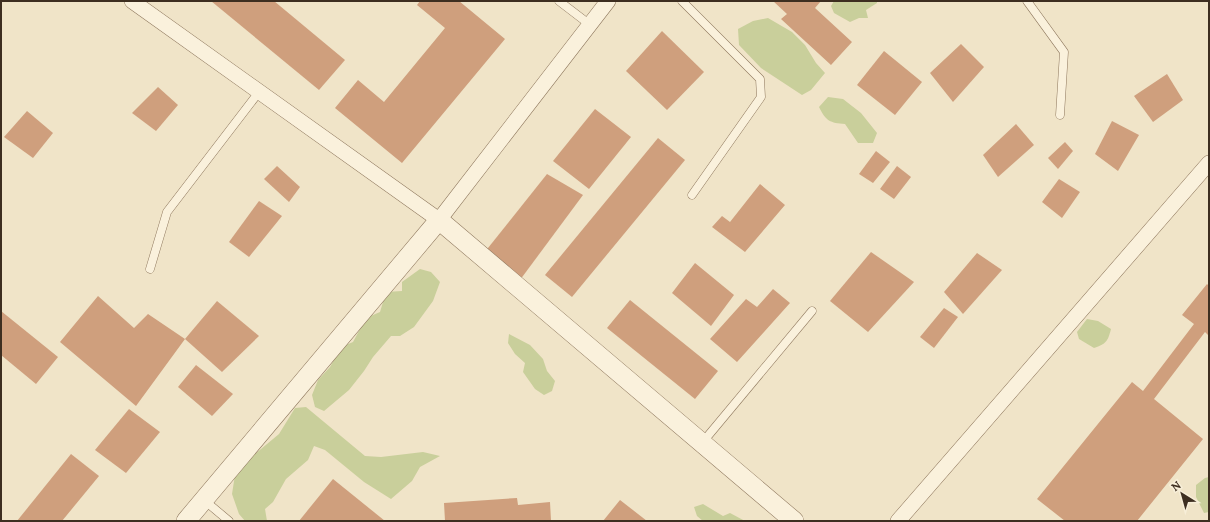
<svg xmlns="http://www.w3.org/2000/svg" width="1210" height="522" font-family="Lora,serif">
<rect width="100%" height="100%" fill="#f0e4c8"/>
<g fill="#c9cf9b">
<path d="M834,1H877V3L866,10L868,18H859L850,22L834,13L831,6Z"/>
<path d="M768,18L792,32L805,45L816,63L825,73L811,90L802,95L761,68L739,45L738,29L753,21Z"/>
<path d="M828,97L843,99L861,113L877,133L873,143H858L845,124C830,123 826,121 819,107Z"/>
<path d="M420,269L431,272L440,282L433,301L414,327L400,336H391L373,357L364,371L349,390L324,411L315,407L312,395L318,380L330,367L341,347L353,342L366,318L380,312L386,292L402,291V282Z"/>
<path d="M1087,319L1098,321L1111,329C1108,341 1106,344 1094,348L1079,339L1077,332Z"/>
<path d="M509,334L530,345L543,359L547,371L555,381L552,391L544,395L535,389L523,372L525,363L515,354L508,343Z"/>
<path d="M306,407L365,456L381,457L423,452L440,456L420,467L412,481L391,499L364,482L325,450L314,446L308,460L286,479L273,502L265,509L267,521H245L239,514L232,494L235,475L255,454L279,434L295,408Z"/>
<path d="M1209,477V512L1204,513L1196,497V485L1205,478Z"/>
<path d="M703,504L723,516L730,513L745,521H703L697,516L694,507Z"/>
</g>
<g fill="#cf9f7d">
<path d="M211,1H274L345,60L319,90Z"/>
<path d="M420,1H459L505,39L402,163L335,108L358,80L384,102L445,28L417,5Z"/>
<path d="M773,1H821L815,8L852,42L831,65L781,19L787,14Z"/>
<path d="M662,31L704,72L667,110L626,71Z"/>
<path d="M961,44L984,67L953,102L930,73Z"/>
<path d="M884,51L922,82L895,115L857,85Z"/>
<path d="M1167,74L1183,100L1153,122L1134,96Z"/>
<path d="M158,87L178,105L156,131L132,113Z"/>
<path d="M595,109L631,137L589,189L553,161Z"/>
<path d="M27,111L53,133L33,158L4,137Z"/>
<path d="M1112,121L1139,135L1118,171L1095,154Z"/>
<path d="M1016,124L1034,145L998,177L983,155Z"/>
<path d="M658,138L685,160L572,297L545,275Z"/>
<path d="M1065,142L1073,151L1058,169L1048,158Z"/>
<path d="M876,151L890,162L873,183L859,174Z"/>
<path d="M277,166L300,187L289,202L264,179Z"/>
<path d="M897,166L911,177L894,199L880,189Z"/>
<path d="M547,174L583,195L520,280L484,253Z"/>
<path d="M1059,179L1080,192L1062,218L1042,202Z"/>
<path d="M760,184L785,205L745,252L712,227L722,216L730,222Z"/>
<path d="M259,201L282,216L249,257L229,242Z"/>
<path d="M871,252L914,282L868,332L830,301Z"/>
<path d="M977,253L1002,270L963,314L944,292Z"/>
<path d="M695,263L734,295L711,326L672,293Z"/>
<path d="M1207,284L1209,286V336L1205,332L1154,399L1203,439L1137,521H1065L1037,499L1132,382L1143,391L1194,324L1182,315Z"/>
<path d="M773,289L790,303L737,362L710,339L746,299L757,307Z"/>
<path d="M98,296L134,328L148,314L185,339L136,406L60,342Z"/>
<path d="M630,300L718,371L695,399L607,328Z"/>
<path d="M217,301L259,336L222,372L185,339Z"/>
<path d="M944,308L958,317L934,348L920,337Z"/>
<path d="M1,311L58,357L36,384L1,355Z"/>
<path d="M196,365L233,394L212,416L178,387Z"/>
<path d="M129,409L160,432L126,473L95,450Z"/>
<path d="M71,454L99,476L62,521H17Z"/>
<path d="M333,479L385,521H299Z"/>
<path d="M517,498L518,505L550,502L551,521H445L444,503Z"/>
<path d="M620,500L647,521H603Z"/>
</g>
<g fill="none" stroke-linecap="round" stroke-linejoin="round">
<defs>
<g id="service">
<path d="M559,1L589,24"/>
<path d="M682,1L760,79L761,97L692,195"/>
<path d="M1027,1L1064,52L1060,115"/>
<path d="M150,269L167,212L259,92"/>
<path d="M702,443L812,311"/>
<path d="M204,500L229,521"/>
</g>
<g id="minor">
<path d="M132,1L439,220L608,1"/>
<path d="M898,521L1209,163"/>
</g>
<path id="tertiary" d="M186,521L439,220L794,521"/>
</defs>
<use href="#service" stroke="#8d765c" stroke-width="9"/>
<use href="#minor" stroke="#8d765c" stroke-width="16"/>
<use href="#tertiary" stroke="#8d765c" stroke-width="20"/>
<use href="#service" stroke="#faf1dc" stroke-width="8"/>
<use href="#minor" stroke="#faf1dc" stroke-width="15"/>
<use href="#tertiary" stroke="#faf1dc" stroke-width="19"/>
</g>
<rect width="1210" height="522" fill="none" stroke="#3d2e20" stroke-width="4"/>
<g transform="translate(1182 494) rotate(323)" stroke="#f7eed8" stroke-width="3" paint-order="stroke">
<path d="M0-3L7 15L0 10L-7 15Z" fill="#3d2e20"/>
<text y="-6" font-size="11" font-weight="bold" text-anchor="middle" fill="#3d2e20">N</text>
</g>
</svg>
